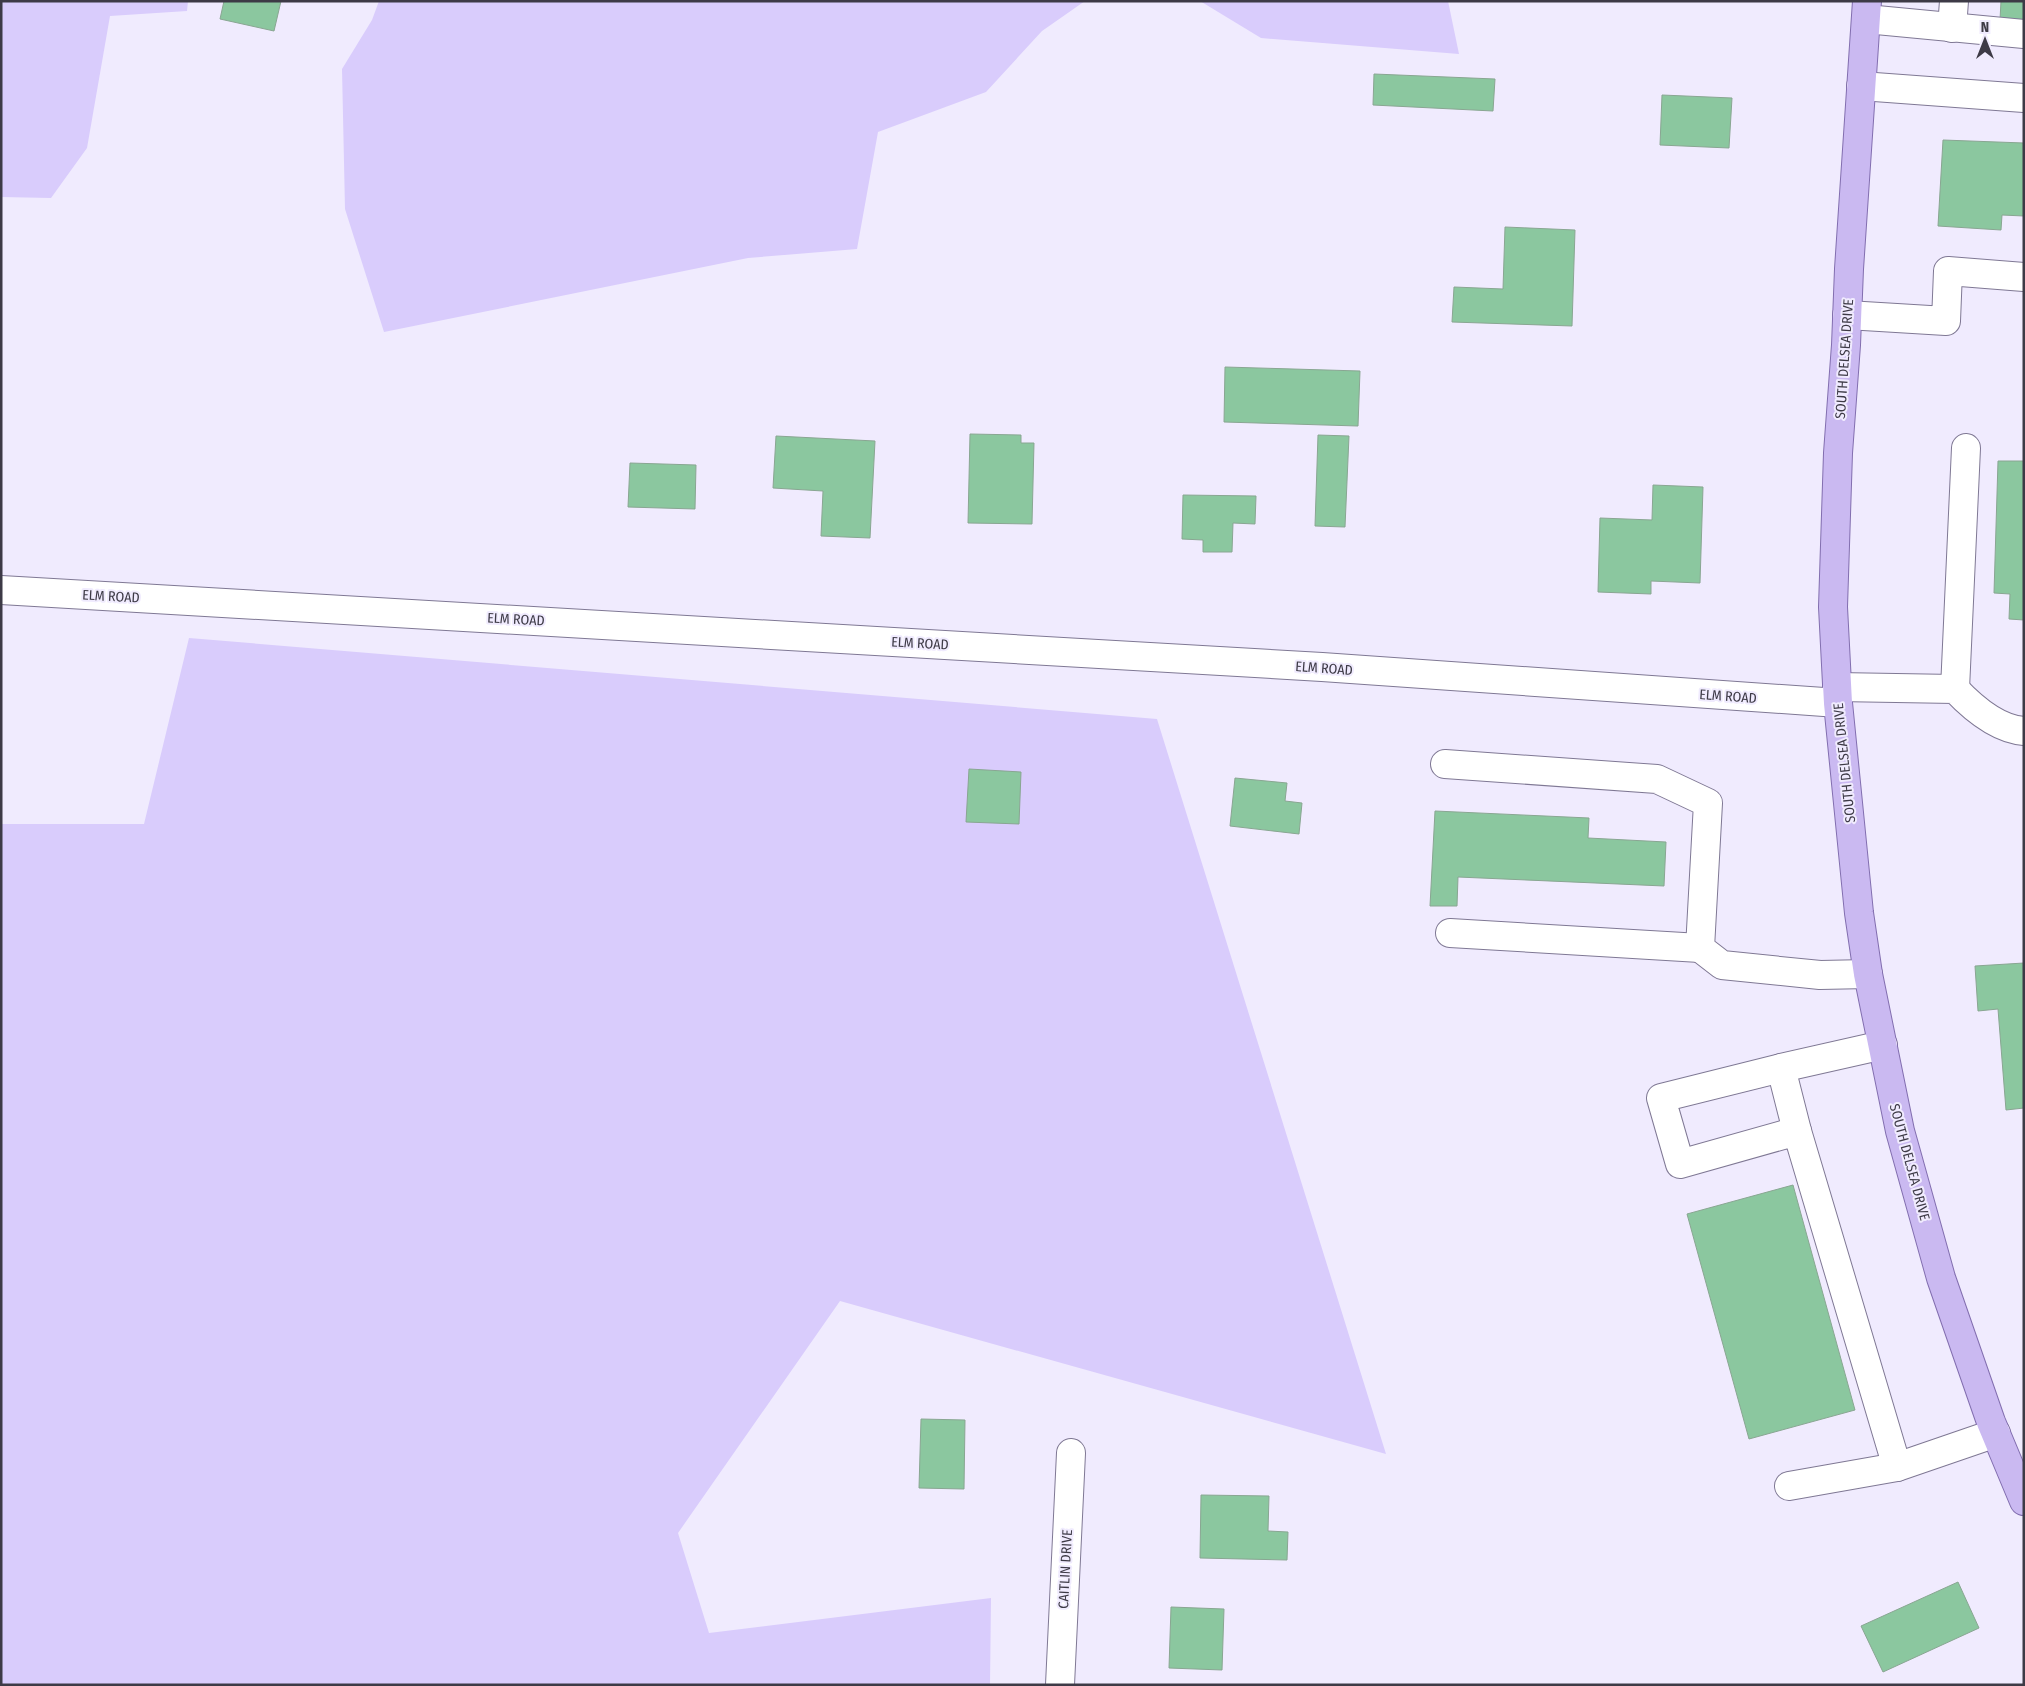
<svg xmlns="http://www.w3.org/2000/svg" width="2025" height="1686" font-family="'Fira Sans Condensed',sans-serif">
<rect width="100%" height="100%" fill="#f0ebfe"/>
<g fill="#d9ccfc">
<path d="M1,1H188L187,11L110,16L87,148L51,198L1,197Z"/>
<path d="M379,1H1085L1042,31L986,92L878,132L857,249L748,258L384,332L345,209L342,69L372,20Z"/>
<path d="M1200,1H1448L1459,54L1261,38Z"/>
<path d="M189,638L1157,719L1386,1454L840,1301L678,1533L709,1633L991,1598L990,1685H1V824H144Z"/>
</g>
<g fill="#8bc79f" stroke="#89a692">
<path d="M224,1H281L274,31L220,19Z"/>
<path d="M2001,1H2024V21L2000,20Z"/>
<path d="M1374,74L1495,79L1493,111L1373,105Z"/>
<path d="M1662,95L1732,98L1729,148L1660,145Z"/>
<path d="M1943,140L2024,143V216L2002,215L2001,230L1938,226Z"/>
<path d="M1505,227L1575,230L1572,326L1452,322L1454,287L1503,289Z"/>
<path d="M1225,367L1360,371L1358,426L1224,422Z"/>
<path d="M970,434L1021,435V443H1034L1032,524L968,523Z"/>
<path d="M1318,435L1349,436L1345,527L1315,526Z"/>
<path d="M776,436L875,441L870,538L821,536L823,491L773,488Z"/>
<path d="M1998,461H2024V620L2009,619L2010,594L1994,593Z"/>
<path d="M630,463L696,465L695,509L628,507Z"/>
<path d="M1653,485L1703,487L1700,583L1651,581V594L1598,592L1600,518L1652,520Z"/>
<path d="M1183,495L1256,496L1255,524L1233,523L1232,552H1203V540L1182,539Z"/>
<path d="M969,769L1021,772L1019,824L966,822Z"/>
<path d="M1235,778L1287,783L1285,801L1302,803L1299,834L1230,826Z"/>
<path d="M1435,811L1589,818L1588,838L1666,842L1664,886L1458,877L1457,906H1430Z"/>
<path d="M2024,963V1108L2006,1110L1998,1009L1978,1011L1975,966Z"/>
<path d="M1793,1185L1855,1410L1749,1439L1687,1214Z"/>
<path d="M921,1419L965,1420L964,1489L919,1488Z"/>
<path d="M1201,1495L1269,1496L1268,1531L1288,1532L1287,1560L1200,1558Z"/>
<path d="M1958,1582L1979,1628L1883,1672L1861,1626Z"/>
<path d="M1171,1607L1224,1609L1222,1670L1169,1668Z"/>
</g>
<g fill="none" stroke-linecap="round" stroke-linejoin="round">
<defs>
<g id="minor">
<path d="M1866,19L2024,34"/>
<path d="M1952,28L1954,1"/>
<path d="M1861,86L2024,98"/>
<path d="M1847,315L1946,321L1948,271L2024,277"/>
<path d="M1,590L1322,667L1838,703"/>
<path d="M1837,687L1955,689C1972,707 1997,729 2024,731"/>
<path d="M1955,689L1966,448"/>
<path d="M1445,764L1657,779L1708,803L1700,948L1722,965L1820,975L1868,974"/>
<path d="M1450,933L1700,948"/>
<path d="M1883,1045L1781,1068L1661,1098L1680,1164L1797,1131L1897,1467L1996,1433"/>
<path d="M1781,1068L1797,1131"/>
<path d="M1789,1486L1897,1467"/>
<path d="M1060,1685L1071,1453"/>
</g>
<path id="major" d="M1867,1L1849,269L1846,345L1838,453L1833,607L1838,703L1859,913L1868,974L1900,1131L1941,1278L1991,1422L2024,1501"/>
</defs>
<use href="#minor" stroke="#7f7894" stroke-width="30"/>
<use href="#major" stroke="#826eaf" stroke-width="30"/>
<use href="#minor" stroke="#fff" stroke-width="28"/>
<use href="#major" stroke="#cab9f1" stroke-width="28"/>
</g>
<g text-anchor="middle" stroke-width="4" stroke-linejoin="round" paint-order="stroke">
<g font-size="14" fill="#3d3a46" stroke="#f0ebfe">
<text transform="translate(1844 359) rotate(-86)" y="5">SOUTH DELSEA DRIVE</text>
<text transform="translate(111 596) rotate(3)" y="5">ELM ROAD</text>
<text transform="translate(516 619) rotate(3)" y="5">ELM ROAD</text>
<text transform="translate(920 643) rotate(3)" y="5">ELM ROAD</text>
<text transform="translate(1324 668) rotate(4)" y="5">ELM ROAD</text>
<text transform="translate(1728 696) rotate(4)" y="5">ELM ROAD</text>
<text transform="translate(1844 763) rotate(-96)" y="5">SOUTH DELSEA DRIVE</text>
<text transform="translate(1910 1162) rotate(75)" y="5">SOUTH DELSEA DRIVE</text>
<text transform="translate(1065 1569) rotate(-87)" y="5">CAITLIN DRIVE</text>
</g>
</g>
<rect width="2025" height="1686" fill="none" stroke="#3d3a46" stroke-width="5"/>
<g transform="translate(1985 40)" stroke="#f0ebfe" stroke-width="4" paint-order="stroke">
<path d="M0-4L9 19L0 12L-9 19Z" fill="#3d3a46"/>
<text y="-8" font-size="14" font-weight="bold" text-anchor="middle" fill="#3d3a46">N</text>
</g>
</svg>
